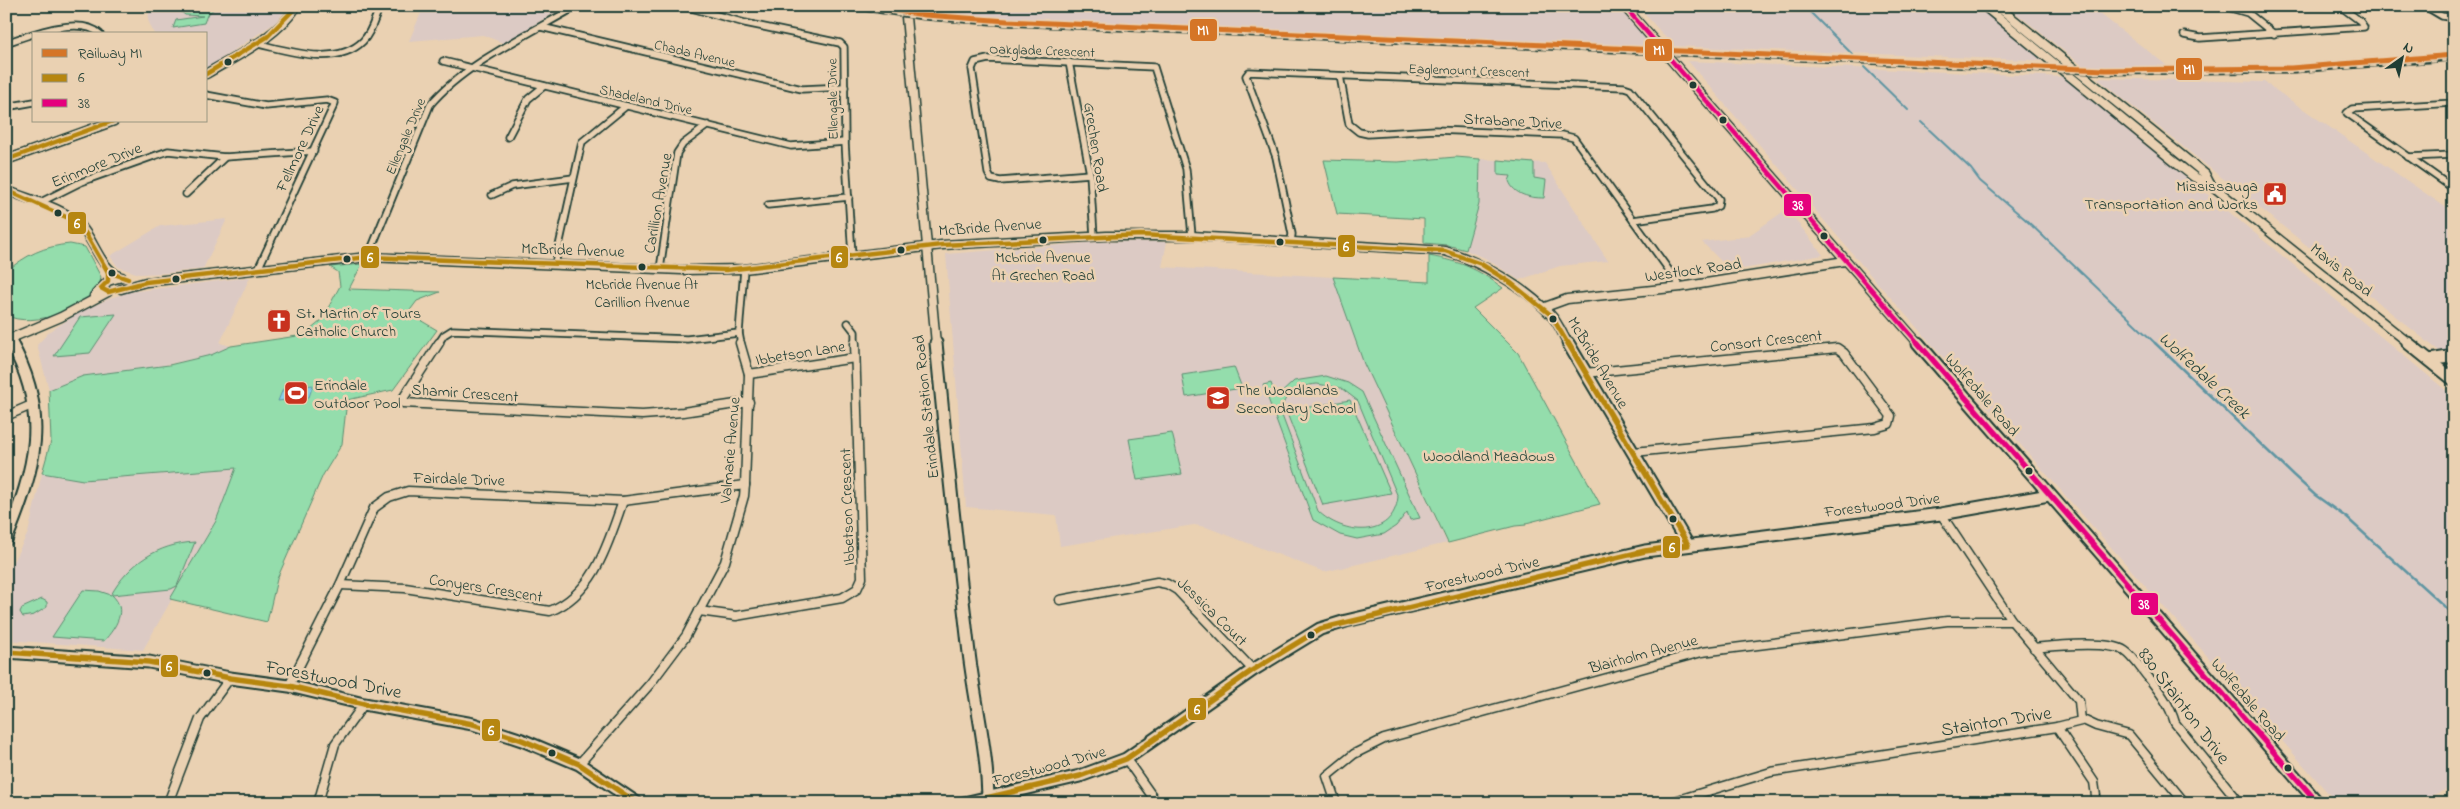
<svg xmlns="http://www.w3.org/2000/svg" width="2460" height="809" font-family="'Indie Flower',sans-serif">
<rect width="100%" height="100%" fill="#ead1b2"/>
<filter id="ink" filterUnits="userSpaceOnUse"><feTurbulence type="fractalNoise" baseFrequency=".02" numOctaves="2"/><feDisplacementMap in="SourceGraphic" scale="10" xChannelSelector="R" yChannelSelector="G"/><feConvolveMatrix kernelMatrix="1 2 1 2 8 2 1 2 1" color-interpolation-filters="sRGB"/></filter>
<g filter="url(#ink)">
<g fill="#dccac4">
<path d="M150,6H289L276,22L206,69V34H154L148,20Z"/>
<path d="M424,6H566L503,43L483,35L409,41Z"/>
<path d="M916,6H1617L1653,47L993,17L916,10Z"/>
<path d="M1638,6H1981L2050,61L1673,46Z"/>
<path d="M2007,6H2090L2170,68L2083,66Z"/>
<path d="M1688,61L2065,77L2454,397V787L2411,803H2337L1874,279Z"/>
<path d="M2097,78L2264,82L2454,213V349L2439,351Z"/>
<path d="M1480,159L1545,163L1608,261L1560,266L1519,280L1485,258L1466,250L1479,204Z"/>
<path d="M1787,209L1823,255L1731,271L1702,242L1748,236Z"/>
<path d="M227,219L203,269L167,273L139,274L118,267L110,256L160,226Z"/>
<path d="M1100,242H1167L1162,267L1333,277L1364,364L1447,543L1324,572L1206,527L1194,525L1060,546L1056,515L966,507L946,254Z"/>
<path d="M250,277L220,343L231,346L211,355L161,366L83,376L49,390L37,345L49,332L77,314L110,298L129,292Z"/>
<path d="M236,468L216,521L143,650L6,640V575L28,533L42,473L83,480Z"/>
</g>
<g fill="#94ddac" stroke="#5a8d70" fill-rule="evenodd">
<path d="M180,6H217L207,15L204,23L173,28L176,20L203,16L185,15L179,10Z"/>
<path d="M1456,157L1480,159L1479,204L1466,250L1447,245L1424,243V219L1337,214L1324,160L1398,162Z"/>
<path d="M1498,160L1534,163V178L1546,180L1544,198C1530,198 1514,195 1509,181L1511,176L1498,175Z"/>
<path d="M70,244L85,247L101,277C100,307 30,330 6,315V272C25,255 45,246 70,244Z"/>
<path d="M1429,256C1462,262 1476,268 1503,288L1473,308L1518,353L1600,504L1526,523V525L1515,526L1448,543L1364,364L1333,277L1429,282Z"/>
<path d="M362,264L349,289L440,292L417,301L408,313L437,330L393,390L347,400L342,444L323,475L277,579L267,622L170,599L216,521L236,468L83,480L42,473L51,441L49,390L83,376L169,365L211,355L231,346L304,335L321,321L340,286L338,272L330,267Z"/>
<path d="M116,314L90,353L54,356L80,317Z"/>
<path d="M1234,367L1242,388L1186,397L1182,375Z"/>
<path d="M1326,376L1348,383L1362,392L1420,518L1410,520L1407,512L1396,526L1384,534L1357,539L1340,535L1313,520L1263,385L1271,383L1276,398L1294,381ZM1317,384L1341,388L1358,401L1398,497C1393,540 1342,535 1318,511L1281,413C1283,393 1298,386 1317,384Z"/>
<path d="M1350,400L1391,493L1323,505L1286,411Z"/>
<path d="M1172,433L1182,474L1137,480L1129,439Z"/>
<path d="M195,542L177,586L171,589L112,595C128,610 116,627 104,641L52,637L83,590L99,591L111,595C129,563 158,544 195,542Z"/>
<path d="M42,599L47,602V607L34,615L23,617L20,612L22,608Z"/>
</g>
<path fill="#89d0eb" stroke="#5f95a2" d="M313,385L309,397L278,401L283,389Z"/>
<g fill="none" stroke-linecap="round" stroke-linejoin="round">
<g stroke="#5f95a2" stroke-width="2">
<path d="M1804,6L1855,57"/>
<path d="M1864,67L1908,110"/>
<path d="M1921,122L1971,169L1980,181L2025,219L2156,344"/>
</g>
<path stroke="#5f95a2" stroke-width="2.5" d="M2155,343L2293,475L2315,495L2347,518L2444,606L2451,614L2448,630L2454,650"/>
<defs>
<g id="street-far1">
<path d="M684,6L745,23L840,43L844,47L845,142L852,256"/>
<path d="M2224,6L2248,13L2274,34"/>
<path d="M2425,6L2442,16L2454,18"/>
<path d="M541,27L802,89L845,87"/>
<path d="M2184,35L2200,38L2364,27L2360,21L2340,6"/>
<path d="M6,43C29,35 80,15 100,34"/>
<path d="M254,43C286,50 336,68 363,41C372,32 375,17 380,6"/>
<path d="M443,61L791,146L845,142"/>
<path d="M1069,62L1090,174L1094,236"/>
<path d="M1340,76L1349,124L1359,132L1368,134L1435,130L1562,135L1574,138L1681,287"/>
<path d="M206,95L266,106L327,100L335,103L258,269"/>
<path d="M2454,103L2352,109L2347,113L2454,189"/>
<path d="M6,107L34,102"/>
<path d="M508,137L528,99L544,86"/>
<path d="M2408,157L2454,155"/>
<path d="M1090,174L1000,181L991,179L988,173L972,69L975,62L988,59L1154,67L1186,169L1192,236"/>
<path d="M186,194L225,157"/>
<path d="M492,195L512,186L573,178"/>
<path d="M39,203L81,182L168,151L225,157L314,151"/>
<path d="M768,205L849,197"/>
<path d="M1291,241L1292,234L1276,157L1246,76L1249,72L1624,87L1630,89L1719,199L1718,206L1712,209L1633,220"/>
<path d="M368,257L430,105C464,64 531,33 577,6"/>
<path d="M555,264L582,142L626,106"/>
<path d="M660,269L677,153L683,144L708,125"/>
<path d="M848,323L855,332V344"/>
<path d="M438,344L444,335L452,330L687,339L739,333"/>
<path d="M741,344L739,333L744,269"/>
</g>
<g id="street">
<path d="M439,343L404,397L403,403L642,415L683,412L749,402"/>
<path d="M1585,373L1837,348L1844,353L1891,416L1889,424L1875,428L1634,452"/>
<path d="M749,374L855,358"/>
<path d="M6,416L34,404"/>
<path d="M340,585L405,588L550,611C595,593 608,543 623,501"/>
<path d="M1060,600L1157,582L1167,584L1177,590L1253,670"/>
<path d="M699,611L736,616L842,598L857,589L862,578L855,343"/>
<path d="M2034,648C2055,646 2108,640 2125,651C2134,657 2141,669 2148,677C2160,692 2170,705 2175,723L2240,803"/>
<path d="M289,686L340,585L374,508L389,497L408,491L623,501L745,485"/>
<path d="M2081,719L2096,726L2129,735L2185,803"/>
<path d="M2057,727L2094,782L2097,803"/>
<path d="M1126,759L1157,803"/>
<path d="M579,764L650,684L686,636L725,562L744,496L745,485L749,374L740,343"/>
<path d="M168,803L200,719L230,678"/>
<path d="M318,803L335,744L364,704"/>
<path d="M1336,803L1327,776L1354,754L1384,739L1702,652L1947,621H2012"/>
<path d="M1668,803L1771,772L2057,727L2081,721L2079,701L2012,621L1941,514"/>
</g>
<g id="secondary-far1">
<path d="M905,6L936,344"/>
<path d="M1624,6L1919,344"/>
<path d="M1984,6L2176,163L2194,177L2210,184L2410,344"/>
<path d="M1997,6L2205,174L2210,184"/>
<path d="M206,74C238,55 276,38 297,6"/>
<path d="M6,160L114,121"/>
<path d="M6,190C29,200 63,207 80,225C96,243 98,265 120,277"/>
<path d="M121,289L146,282L368,257L682,270L744,269L942,245L1107,236H1192L1445,251C1480,261 1525,288 1550,314C1558,322 1563,335 1568,344"/>
<path d="M94,296L108,281L122,277"/>
<path d="M1545,307L1567,299L1681,287L1845,261"/>
<path d="M6,335L11,344"/>
<path d="M9,339L61,317L108,292"/>
</g>
<g id="secondary">
<path d="M936,343C946,447 957,550 969,653C975,703 988,752 988,803"/>
<path d="M1568,343L1688,545"/>
<path d="M1918,343L2318,803"/>
<path d="M2408,343L2454,380"/>
<path d="M2430,360L2454,356"/>
<path d="M6,540C35,469 51,414 11,343"/>
<path d="M6,652L149,662L230,678L289,686L364,704L473,724L522,740L579,764L637,803"/>
<path d="M964,803L1080,776L1126,759L1253,670L1320,629L1346,621L1645,551L1941,514L2049,495"/>
</g>
</defs>
<use href="#street-far1" stroke="#1f3d34" stroke-width="9"/>
<use href="#street" stroke="#1f3d34" stroke-width="11"/>
<use href="#secondary-far1" stroke="#1f3d34" stroke-width="11"/>
<use href="#secondary" stroke="#1f3d34" stroke-width="15"/>
<use href="#street-far1" stroke="#ead1b2" stroke-width="5.5"/>
<use href="#street" stroke="#ead1b2" stroke-width="8"/>
<use href="#secondary-far1" stroke="#ead1b2" stroke-width="8"/>
<use href="#secondary" stroke="#ead1b2" stroke-width="11"/>
<defs>
<path id="rail" d="M836,6L923,19L1005,25L2109,74L2295,72L2454,60"/>
</defs>
<use href="#rail" stroke="#1f3d34" stroke-width="3"/>
<use href="#rail" stroke="#ead1b2" stroke-width="2" stroke-dasharray="6" stroke-linecap="butt"/>
<defs>
<g id="bus-1-far1">
<path d="M206,74L267,37L297,6"/>
<path d="M6,160L113,121"/>
<path d="M6,190L75,221L86,234L108,272L128,279"/>
<path d="M108,272V281L101,288L108,292L146,282L368,257L726,270L942,245L1141,235L1445,251L1481,264L1511,283L1551,315L1568,344"/>
</g>
<g id="bus-1">
<path d="M6,652L149,662L230,678L289,686L364,704L473,724L522,740L579,764L637,803"/>
<path d="M965,803L1080,776L1126,759L1253,670L1320,629L1645,551L1688,545L1568,343"/>
</g>
<path id="bus-2-far1" d="M1624,6L1919,344"/>
<path id="bus-2" d="M1918,343L2318,803"/>
</defs>
<use href="#bus-1-far1" stroke="#ead1b2" stroke-width="8"/>
<use href="#bus-1" stroke="#ead1b2" stroke-width="9"/>
<use href="#bus-2-far1" stroke="#ead1b2" stroke-width="8"/>
<use href="#bus-2" stroke="#ead1b2" stroke-width="9"/>
<use href="#bus-1-far1" stroke="#b68610" stroke-width="4.5"/>
<use href="#bus-1" stroke="#b68610" stroke-width="5.5"/>
<use href="#bus-2-far1" stroke="#e5007d" stroke-width="4.5"/>
<use href="#bus-2" stroke="#e5007d" stroke-width="5.5"/>
<defs>
<path id="rail-1" d="M864,6L925,15L1007,21L2105,70L2291,68L2454,55"/>
</defs>
<use href="#rail-1" stroke="#ead1b2" stroke-width="8"/>
<use href="#rail-1" stroke="#d57527" stroke-width="5"/>
</g>
</g>
<defs>
<symbol id="civic-square" viewBox="-11 -11 22 22"><rect x="-9" y="-9" width="18" height="18" rx="4" fill="#c8321e" stroke="#ead1b2"/><path d="M-.6-6.5H3V-4.5H.6V-3L4-1V1h2V6H-6V1h2V-1L-.6-3ZM-1.2 2.5V6h2.4V2.5Z" fill="#fff"/></symbol>
<symbol id="church-square" viewBox="-11 -11 22 22"><rect x="-9" y="-9" width="18" height="18" rx="4" fill="#c8321e" stroke="#ead1b2"/><path d="M-1.2-6h2.4v3.5h3.3v2.4h-3.3V6h-2.4V-.1h-3.3v-2.4h3.3Z" fill="#fff"/></symbol>
<symbol id="stadium-square" viewBox="-11 -11 22 22"><rect x="-9" y="-9" width="18" height="18" rx="4" fill="#c8321e" stroke="#ead1b2"/><path d="M0-5a6.5 5 0 1 0 0 10a6.5 5 0 1 0 0-10ZM-3.5-1.8h7v3.6h-7Z" fill="#fff"/></symbol>
<symbol id="school-square" viewBox="-11 -11 22 22"><rect x="-9" y="-9" width="18" height="18" rx="4" fill="#c8321e" stroke="#ead1b2"/><path d="M0-5L7-2L0 1L-7-2ZM-4 1L0 2.5L4 1V4Q0 6-4 4Z" fill="#fff"/></symbol>
</defs>
<g fill-rule="evenodd">
<use href="#civic-square" x="2261" y="180" width="28" height="28"/>
<use href="#church-square" x="265" y="307" width="28" height="28"/>
<use href="#stadium-square" x="282" y="379" width="28" height="28"/>
<use href="#school-square" x="1204" y="384" width="28" height="28"/>
</g>
<g fill="#1f3d34" stroke="#ead1b2" stroke-width="2">
<circle cx="228" cy="62" r="4.5"/>
<circle cx="1693" cy="85" r="4.5"/>
<circle cx="1723" cy="120" r="4.5"/>
<circle cx="58" cy="213" r="4.5"/>
<circle cx="1824" cy="236" r="4.5"/>
<circle cx="1043" cy="240" r="4.5"/>
<circle cx="1280" cy="242" r="4.5"/>
<circle cx="901" cy="250" r="4.5"/>
<circle cx="347" cy="259" r="4.5"/>
<circle cx="642" cy="267" r="4.5"/>
<circle cx="112" cy="273" r="4.5"/>
<circle cx="176" cy="279" r="4.5"/>
<circle cx="1553" cy="319" r="4.5"/>
<circle cx="2029" cy="471" r="4.5"/>
<circle cx="1673" cy="519" r="4.5"/>
<circle cx="1311" cy="635" r="4.5"/>
<circle cx="207" cy="673" r="4.5"/>
<circle cx="552" cy="753" r="4.5"/>
<circle cx="2288" cy="768" r="4.5"/>
</g>
<g text-anchor="middle" stroke-width="5" stroke-linejoin="round" paint-order="stroke">
<g font-size="14" fill="#1f3d34" stroke="#ead1b2">
<text transform="translate(1042 50) rotate(2)" y="5">Oakglade Crescent</text>
<text transform="translate(695 53) rotate(13)" y="5">Chada Avenue</text>
<text transform="translate(1469 70) rotate(2)" y="5">Eaglemount Crescent</text>
<text transform="translate(646 99) rotate(13)" y="5">Shadeland Drive</text>
<text transform="translate(832 99) rotate(-91)" y="5">Ellengale Drive</text>
<text transform="translate(405 136) rotate(-67)" y="5">Ellengale Drive</text>
</g>
<g font-size="15" fill="#1f3d34" stroke="#ead1b2">
<text x="1043" y="262">Mcbride Avenue<tspan x="1043" dy="18">At Grechen Road</tspan></text>
<text x="642" y="289">Mcbride Avenue At<tspan x="642" dy="18">Carillion Avenue</tspan></text>
</g>
<g font-size="16" fill="#1f3d34" stroke="#ead1b2">
<text transform="translate(1513 120) rotate(3)" y="6">Strabane Drive</text>
<text transform="translate(1097 147) rotate(81)" y="6">Grechen Road</text>
<text transform="translate(299 148) rotate(-65)" y="6">Fellmore Drive</text>
<text transform="translate(96 164) rotate(-22)" y="6">Erinmore Drive</text>
<text transform="translate(657 203) rotate(-80)" y="6">Carillion Avenue</text>
<text transform="translate(990 226) rotate(-4)" y="6">McBride Avenue</text>
<text transform="translate(573 249) rotate(2)" y="6">McBride Avenue</text>
<text transform="translate(1693 269) rotate(-8)" y="6">Westlock Road</text>
<text transform="translate(2342 269) rotate(39)" y="6">Mavis Road</text>
<text transform="translate(1766 340) rotate(-6)" y="6">Consort Crescent</text>
<text transform="translate(800 352) rotate(-9)" y="6">Ibbetson Lane</text>
<text transform="translate(1599 362) rotate(59)" y="6">McBride Avenue</text>
<text transform="translate(465 392) rotate(4)" y="6">Shamir Crescent</text>
<text transform="translate(1983 394) rotate(49)" y="6">Wolfedale Road</text>
<text transform="translate(925 407) rotate(-96)" y="6">Erindale Station Road</text>
<text transform="translate(729 450) rotate(-85)" y="6">Valmarie Avenue</text>
<text transform="translate(459 478) rotate(2)" y="6">Fairdale Drive</text>
<text transform="translate(1882 504) rotate(-7)" y="6">Forestwood Drive</text>
<text transform="translate(846 507) rotate(-92)" y="6">Ibbetson Crescent</text>
<text transform="translate(1482 573) rotate(-13)" y="6">Forestwood Drive</text>
<text transform="translate(486 587) rotate(9)" y="6">Conyers Crescent</text>
<text transform="translate(1213 611) rotate(44)" y="6">Jessica Court</text>
<text transform="translate(1643 653) rotate(-15)" y="6">Blairholm Avenue</text>
<text transform="translate(2249 699) rotate(49)" y="6">Wolfedale Road</text>
<text transform="translate(1049 765) rotate(-15)" y="6">Forestwood Drive</text>
</g>
<g font-size="16" fill="#1f3d34" stroke="#ead1b2" text-anchor="start">
<text x="2258" y="191" text-anchor="end">Mississauga<tspan x="2258" dy="18">Transportation and Works</tspan></text>
<text x="296" y="318">St. Martin of Tours<tspan x="296" dy="18">Catholic Church</tspan></text>
<text x="314" y="390">Erindale<tspan x="314" dy="18">Outdoor Pool</tspan></text>
<text x="1236" y="395">The Woodlands<tspan x="1236" dy="18">Secondary School</tspan></text>
</g>
<g font-size="16" fill="#25453a" stroke="#ead1b2">
<text x="1489" y="461">Woodland Meadows</text>
</g>
<g font-size="18" font-style="italic" fill="#24443d" stroke="#ead1b2">
<text transform="translate(2205 375) rotate(43)" y="6">Wolfedale Creek</text>
</g>
<g font-size="19" fill="#1f3d34" stroke="#ead1b2">
<text transform="translate(334 678) rotate(11)" y="7">Forestwood Drive</text>
<text transform="translate(2185 705) rotate(53)" y="7">830 Stainton Drive</text>
<text transform="translate(1996 720) rotate(-9)" y="7">Stainton Drive</text>
</g>
</g>
<g stroke="#ead1b2" stroke-width="2">
<rect x="1189" y="18" width="29" height="24" rx="5" fill="#d57527"/>
<rect x="1644" y="38" width="29" height="24" rx="5" fill="#d57527"/>
<rect x="2175" y="57" width="28" height="24" rx="5" fill="#d57527"/>
<rect x="1783" y="193" width="29" height="24" rx="5" fill="#e5007d"/>
<rect x="67" y="211" width="20" height="24" rx="5" fill="#b68610"/>
<rect x="1337" y="234" width="19" height="24" rx="5" fill="#b68610"/>
<rect x="830" y="245" width="19" height="24" rx="5" fill="#b68610"/>
<rect x="360" y="245" width="20" height="24" rx="5" fill="#b68610"/>
<rect x="1662" y="535" width="19" height="24" rx="5" fill="#b68610"/>
<rect x="2130" y="592" width="29" height="24" rx="5" fill="#e5007d"/>
<rect x="160" y="654" width="19" height="24" rx="5" fill="#b68610"/>
<rect x="1187" y="697" width="20" height="24" rx="5" fill="#b68610"/>
<rect x="481" y="718" width="20" height="24" rx="5" fill="#b68610"/>
</g>
<g font-size="14" text-anchor="middle" font-weight="bold" fill="#fff">
<text x="1203" y="35">MI</text>
<text x="1659" y="55">MI</text>
<text x="2189" y="74">MI</text>
<text x="1798" y="210">38</text>
<text x="77" y="228">6</text>
<text x="1346" y="251">6</text>
<text x="839" y="262">6</text>
<text x="370" y="262">6</text>
<text x="1672" y="552">6</text>
<text x="2144" y="609">38</text>
<text x="169" y="671">6</text>
<text x="1197" y="714">6</text>
<text x="491" y="735">6</text>
</g>
<rect width="2460" height="809" fill="none" stroke="#ead1b2" stroke-width="25"/>
<rect x="12" y="12" width="2435" height="784" fill="none" stroke="#1f3d34" stroke-width="2" filter="url(#ink)"/>
<rect x="32" y="32" width="175" height="90" fill="#ead1b2" stroke="#999680"/>
<rect x="42" y="49" width="25" height="8" fill="#d57527" stroke="#999680"/>
<text x="78" y="58" font-size="15" fill="#1f3d34">Railway MI</text>
<rect x="42" y="74" width="25" height="8" fill="#b68610" stroke="#999680"/>
<text x="78" y="82" font-size="15" fill="#1f3d34">6</text>
<rect x="42" y="99" width="25" height="8" fill="#e5007d" stroke="#999680"/>
<text x="78" y="108" font-size="15" fill="#1f3d34">38</text>
<g transform="translate(2402 58) rotate(33)" stroke="#ead1b2" stroke-width="4" paint-order="stroke">
<path d="M0-4L9 19L0 12L-9 19Z" fill="#1f3d34"/>
<text y="-8" font-size="14" font-weight="bold" text-anchor="middle" fill="#1f3d34">N</text>
</g>
</svg>
